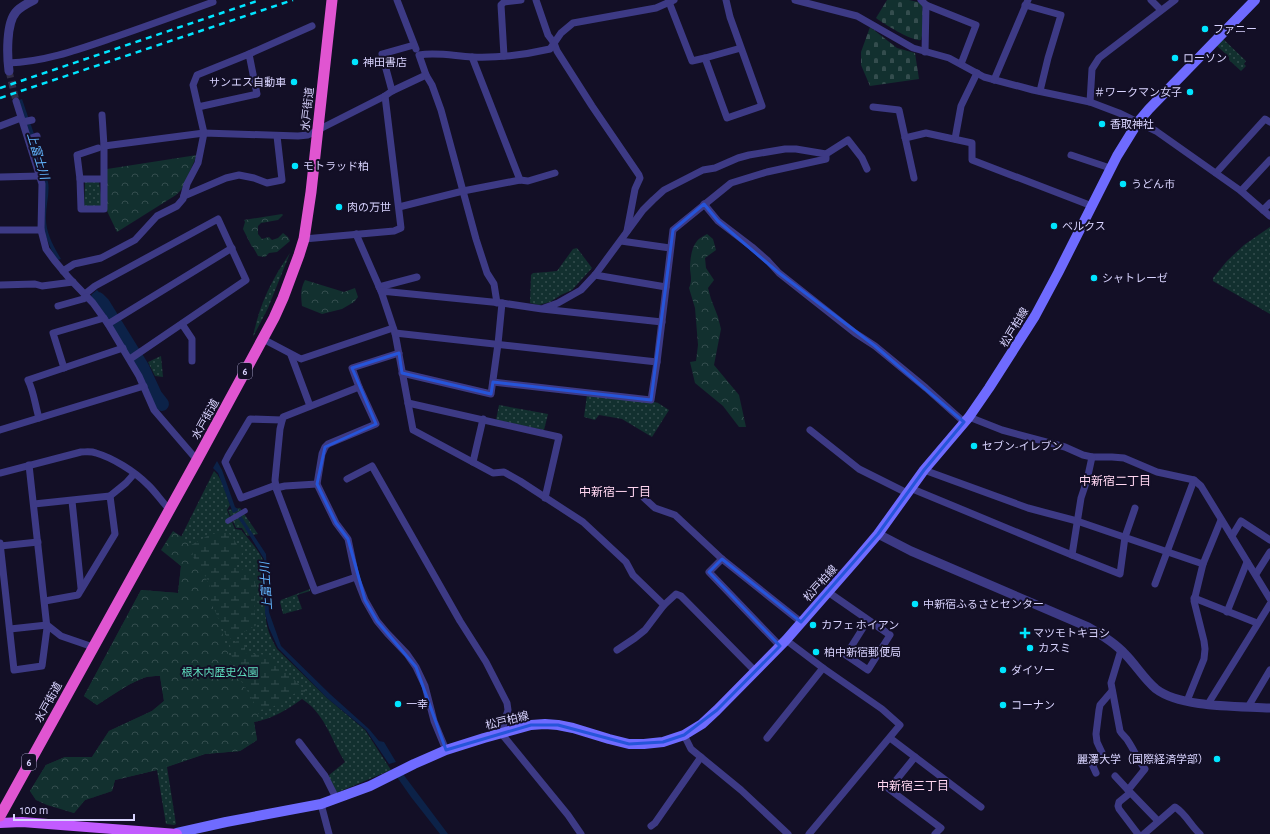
<svg xmlns="http://www.w3.org/2000/svg" width="1270" height="834" font-family="'Alegreya Sans','Noto Sans JP',sans-serif">
<defs>
<pattern id="grass-dots" width="8" height="8" patternUnits="userSpaceOnUse"><rect width="8" height="8" fill="#12302f"/><path d="M2 2h.1M6 6h.1" fill="none" stroke="#344d4e" stroke-width="1.8" stroke-linecap="round"/></pattern>
<pattern id="forest-crowns" width="20" height="18" patternUnits="userSpaceOnUse"><rect width="20" height="18" fill="#12302f"/><path d="M2 6a3 3 0 1 1 6 0M12 15a3 3 0 1 1 6 0" fill="none" stroke="#344d4e"/></pattern>
<pattern id="wetland-marsh" width="20" height="14" patternUnits="userSpaceOnUse"><rect width="20" height="14" fill="#12302f"/><path d="M1 5h8M5 5V1M11 12h8M15 12V8" fill="none" stroke="#344d4e"/></pattern>
<pattern id="cemetery-stones" width="16" height="16" patternUnits="userSpaceOnUse"><rect width="16" height="16" fill="#12302f"/><path d="M2 7V4a2 2 0 0 1 4 0v3zM10 15v-3a2 2 0 0 1 4 0v3z" fill="#344d4e"/></pattern>
</defs>
<rect width="100%" height="100%" fill="#130f26"/>
<g fill="url(#grass-dots)">
<path d="M1221,37L1246,61L1244,64L1246,66L1241,71L1229,60V57L1215,44Z"/>
<path d="M85,182H99L101,195V206L84,207Z"/>
<path d="M1270,227V314L1213,281V278L1227,261L1244,245Z"/>
<path d="M577,248L592,268L572,290L561,295L550,302L539,305L530,303L531,275L533,273L547,272L557,271L573,249Z"/>
<path d="M290,253L268,308L253,337C259,305 272,279 290,253Z"/>
<path d="M161,356L163,377L155,376L148,362Z"/>
<path d="M587,395L651,401L658,403L669,410L652,437L622,419L599,415L595,420L584,417Z"/>
<path d="M499,405L548,414L544,430L496,420Z"/>
<path d="M214,471C223,479 226,494 230,505L227,510L235,529L241,530C247,537 260,552 263,560C270,579 264,600 266,620C267,630 272,640 277,649L327,698L365,730L391,770L336,793L328,776L345,762C334,745 328,724 314,709C311,705 306,702 302,699C287,710 272,719 254,722L257,740L240,751L205,754L167,767L176,824L174,825L166,824L157,770L115,780L112,791L85,800L74,813L47,805L36,800L30,791L46,765L65,757H92L109,731L152,711L164,701L160,676C154,676 147,676 141,679C126,685 111,696 97,705L84,696L141,590L178,593L181,566L171,557Z"/>
<path d="M240,508L258,534L247,536L242,528H236L228,510Z"/>
<path d="M310,589V591L297,595L302,609L283,614L280,602L281,600Z"/>
</g>
<g fill="url(#forest-crowns)">
<path d="M197,155L182,189L176,195L117,232L107,211V169Z"/>
<path d="M282,214L283,215L278,220L261,223L258,226V234L262,239L269,237L272,240L278,238L283,233L288,237L290,241L277,252L269,253L265,257L258,256L253,247H252L243,229L245,222L244,220Z"/>
<path d="M707,234L713,239L716,250L705,258L706,268L714,280L708,288L711,299L718,317L721,329L714,365L739,395L746,427H739L723,406L695,383L690,362L696,361L698,345L695,308L689,288C692,281 691,277 690,269C690,261 691,248 697,241C699,238 704,236 707,234Z"/>
<path d="M305,280L344,292L355,288L358,297L354,302L342,309L322,314L302,306C301,295 300,290 305,280Z"/>
<path d="M173,531L188,541L208,583L230,660L262,720L254,722L257,740L240,751L205,754L157,770L115,780L112,791L85,800L74,813L36,800L30,791L46,765L65,757H92L109,731L152,711L164,701L160,676C154,676 147,676 141,679C126,685 111,696 97,705L84,696L141,590L178,593L181,566L161,550Z"/>
</g>
<g fill="url(#wetland-marsh)">
<path d="M224,531L232,536L242,554L235,563L236,567L250,572L256,585L254,616L257,625L228,640L211,602L209,582L193,557L191,545L209,535Z"/>
<path d="M245,636V653L270,655L278,664L305,690V693C289,691 284,701 271,708C267,709 262,710 258,710C248,691 231,667 230,645Z"/>
</g>
<g fill="url(#cemetery-stones)">
<path d="M887,0H909L922,3L924,26L921,40C913,42 884,24 876,18Z"/>
<path d="M870,27L897,48L915,53L919,79L870,86L861,65V52Z"/>
</g>
<g fill="#0c2248">
<path d="M22,99C31,126 42,154 48,182C50,192 46,205 46,216C45,231 53,246 61,259L57,260L51,249L44,232L45,197L19,100Z"/>
<path d="M97,290L106,300L113,312L107,316L91,295Z"/>
<path d="M118,320L135,348L130,352L113,324Z"/>
<path d="M140,358L150,373L164,401L157,404L135,360Z"/>
<path d="M217,461L222,470L235,507L239,510L233,513L218,473L213,468Z"/>
<path d="M241,516L266,554L269,612L281,646L330,694L369,729L379,741L384,742L396,762L389,764L366,730L327,698L278,648L269,628L265,613V589L264,559L245,528L238,518Z"/>
<path d="M403,774L448,834H440L411,797L397,777Z"/>
</g>
<g fill="none" stroke-linecap="round" stroke-linejoin="round">
<path stroke="#0c2248" stroke-width="14" d="M98,299L103,304L142,367L155,395L162,404"/>
<path stroke="#312d47" stroke-width="7" stroke-dasharray="7 3.5" stroke-linecap="butt" d="M9,71L16,101"/>
<path stroke="#3d3a85" stroke-width="5.5" d="M228,521L245,511"/>
<g stroke="#3d3a85" stroke-width="7">
<path d="M397,0L416,49"/>
<path d="M536,0L548,35L554,43L557,51L592,106L639,175L640,178L635,189L627,231"/>
<path d="M726,0L730,17L762,106L727,118L705,58L741,48"/>
<path d="M795,0L857,16L913,48L949,58L984,77L1033,90L1090,102L1119,113L1156,131L1241,191L1270,216"/>
<path d="M921,0L926,5L925,52"/>
<path d="M1151,0L1161,10"/>
<path d="M669,2L692,61L705,58"/>
<path d="M926,5L976,25L961,64"/>
<path d="M1025,5L1061,15L1048,58L1040,91"/>
<path d="M249,54L312,26"/>
<path d="M504,56L501,5L504,2L521,0"/>
<path d="M472,57L520,180"/>
<path d="M8,63C45,62 80,49 115,37C147,26 180,14 213,2"/>
<path d="M426,75L432,85L441,110L476,239L487,273L494,284L497,303"/>
<path d="M994,80L1028,0"/>
<path d="M392,91L382,54L414,45"/>
<path d="M16,101L42,184L41,230L46,249L54,260L69,278L93,303L108,324L139,376L154,410L197,460"/>
<path d="M1090,102L1092,69L1099,58L1175,0"/>
<path d="M873,107L899,110L914,178"/>
<path d="M102,115L104,146V209H81L80,179H104"/>
<path d="M23,122L32,120"/>
<path d="M0,126L21,118"/>
<path d="M905,138L926,133L972,143V160L1092,206"/>
<path d="M29,139L37,136"/>
<path d="M955,139L961,106L977,73"/>
<path d="M104,146L204,133L298,136L308,135L385,96L392,91L426,75L419,55C437,52 454,56 472,57C498,58 524,55 550,49L561,33L573,23L656,8L674,0"/>
<path d="M1071,155L1110,168"/>
<path d="M1216,173L1265,119L1270,122"/>
<path d="M0,177L40,176"/>
<path d="M80,179L77,155L98,148"/>
<path d="M1241,191L1270,160"/>
<path d="M184,196L226,178L239,175L254,178L267,183L282,180L277,136"/>
<path d="M704,204L718,221L752,247L768,261L779,273L855,333L875,346L926,388L964,422"/>
<path d="M399,207L463,191L520,180L528,181L555,173"/>
<path d="M1263,210L1270,203"/>
<path d="M0,230H41"/>
<path d="M356,234L381,291"/>
<path d="M304,239L394,231L401,228L385,96"/>
<path d="M621,241L670,248"/>
<path d="M63,271L74,264L101,258L135,240L157,216L177,206L183,199L187,184L198,163L204,133L193,85L197,75L249,54L257,94L198,107"/>
<path d="M595,275L666,287"/>
<path d="M0,285L35,284L42,286L73,282"/>
<path d="M379,287L417,277"/>
<path d="M85,294L95,286L218,219L246,280L130,359"/>
<path d="M58,306L83,299L87,297"/>
<path d="M544,308L558,303L581,290L595,275L643,210L653,200L664,190L703,170L715,168L738,158L749,155L785,149H796L826,154"/>
<path d="M662,322L542,309L502,303L381,291L395,333L413,430L493,473L504,472L520,481L583,522L626,562L633,575L664,605"/>
<path d="M108,324L232,248"/>
<path d="M182,324L192,339V361"/>
<path d="M395,333L657,362"/>
<path d="M263,339L301,359L393,328"/>
<path d="M399,353L352,368L359,387L376,424L328,444L325,447L322,454L317,484L336,523L348,539L356,577L365,600L377,621L387,633L407,654L416,667L425,686L434,721L446,750"/>
<path d="M291,355L310,406"/>
<path d="M64,368L53,333L104,318"/>
<path d="M402,373L491,394L498,344L502,303"/>
<path d="M493,382L651,400L657,362L673,230L731,183L767,172L826,159V154L848,140L862,158L867,169"/>
<path d="M408,403L559,437L545,498"/>
<path d="M969,417L1002,430L1065,447L1083,455L1092,457H1112L1124,458L1157,472L1194,480L1201,486L1270,599"/>
<path d="M39,418C35,405 34,392 28,380L123,348"/>
<path d="M0,430L144,386"/>
<path d="M810,430L859,469L907,493"/>
<path d="M473,462L483,419"/>
<path d="M924,470L1028,508L1077,521L1203,564"/>
<path d="M0,473L81,452C86,452 91,451 96,453C113,458 134,471 147,484C155,491 161,501 169,509"/>
<path d="M347,479L372,466L460,621L486,662L507,703L508,710L501,733L568,815L581,834"/>
<path d="M276,485L241,498L225,462L228,456L250,419L282,420"/>
<path d="M276,488L285,486L317,484"/>
<path d="M910,488L1072,555L1120,574L1125,537L1135,508"/>
<path d="M110,496L126,483L134,474"/>
<path d="M644,498L655,508L675,515L722,559L801,622"/>
<path d="M72,501L81,588"/>
<path d="M34,504L110,496L115,534L78,595L45,601"/>
<path d="M1232,536L1241,521L1270,540"/>
<path d="M0,543L14,670L42,666L47,628L29,465"/>
<path d="M0,546L38,542"/>
<path d="M1072,555L1081,498L1087,480L1092,457"/>
<path d="M722,559L709,572L780,646"/>
<path d="M1256,574L1270,552"/>
<path d="M356,577L315,591L276,488L275,480L280,429L283,417L359,387"/>
<path d="M1155,584L1194,480"/>
<path d="M828,592L890,635L868,670L846,655L868,620"/>
<path d="M1194,598L1257,623"/>
<path d="M1227,612L1247,562"/>
<path d="M10,629L47,625L61,636L93,647"/>
<path d="M617,650L635,638L645,630L664,605L676,594L681,596L755,671"/>
<path d="M1121,650L1111,683L1120,731C1122,735 1126,737 1128,741C1134,750 1138,760 1145,769L1128,790L1158,821"/>
<path d="M1187,701L1204,659L1205,649L1204,641L1194,601L1203,564L1221,520"/>
<path d="M1208,704L1270,604"/>
<path d="M1248,707L1270,670"/>
<path d="M684,735L691,749L741,790L788,834"/>
<path d="M767,738L823,668L786,640"/>
<path d="M890,738L981,807"/>
<path d="M299,742L325,776L336,798"/>
<path d="M915,757L889,789L941,828L935,834"/>
<path d="M1096,773L1092,764L1104,757L1097,742L1096,734L1099,710L1100,705L1112,691"/>
<path d="M1115,776L1128,790"/>
<path d="M1130,793L1119,802L1118,806L1119,809L1138,834"/>
<path d="M321,804L329,834"/>
<path d="M651,826L655,823L701,757"/>
<path d="M809,834L900,725L882,709L823,668"/>
<path d="M1144,834L1175,807C1186,814 1191,826 1200,834"/>
</g>
<g stroke="#3d3a85" stroke-width="9">
<path d="M9,71C7,56 6,23 16,12C20,7 28,3 34,0"/>
<path d="M878,534L911,551L1088,627C1102,635 1115,643 1125,654C1136,665 1144,679 1156,689C1181,708 1238,706 1270,708"/>
</g>
<path stroke="#6f6bff" stroke-width="10" d="M177,833L226,822L321,804L370,786L414,764L446,750L484,738L531,725L545,724L558,725L573,728L609,739L629,744H644L663,742L684,735L702,724L717,710L786,640L856,560L878,534L924,470L969,417L989,388L1035,316L1058,273L1117,156L1138,122L1149,109L1255,0"/>
<path stroke="#c25bff" stroke-width="10" d="M0,823L22,822L177,834"/>
<path stroke="#e055d1" stroke-width="11" d="M0,816L197,460L274,318L283,298L299,255L304,239L311,192L332,0"/>
<g stroke="#00e5ff" stroke-width="2.5" stroke-dasharray="6 5" stroke-linecap="butt">
<path d="M0,88L260,0"/>
<path d="M0,98L293,0"/>
</g>
</g>
<path fill="none" stroke="#2655da" stroke-width="3" stroke-linejoin="round" d="M704,204L718,221L779,273L875,346L964,422L924,470L878,534L801,622L722,559L709,572L780,646L717,710L684,735L663,742L629,744L558,725H531L446,750L416,667L377,621L365,600L348,539L336,523L317,484L325,447L376,424L352,368L399,353L402,373L491,394L493,382L651,400L673,230Z"/>
<g fill="#00e5ff" stroke="#130f26" stroke-width="1.5">
<circle cx="1205" cy="29" r="4"/>
<circle cx="1175" cy="58" r="4"/>
<circle cx="355" cy="62" r="4"/>
<circle cx="294" cy="82" r="4"/>
<circle cx="1190" cy="92" r="4"/>
<circle cx="1102" cy="124" r="4"/>
<circle cx="295" cy="166" r="4"/>
<circle cx="1123" cy="184" r="4"/>
<circle cx="339" cy="207" r="4"/>
<circle cx="1054" cy="226" r="4"/>
<circle cx="1094" cy="278" r="4"/>
<circle cx="974" cy="446" r="4"/>
<circle cx="915" cy="604" r="4"/>
<circle cx="813" cy="625" r="4"/>
<path d="M1023 627h4v4h4v4h-4v4h-4v-4h-4v-4h4z"/>
<circle cx="1030" cy="648" r="4"/>
<circle cx="816" cy="652" r="4"/>
<circle cx="1003" cy="670" r="4"/>
<circle cx="398" cy="704" r="4"/>
<circle cx="1003" cy="705" r="4"/>
<circle cx="1217" cy="759" r="4"/>
</g>
<g text-anchor="middle" stroke-width="4" stroke-linejoin="round" paint-order="stroke">
<g fill="#130f26" stroke="#9e99be" stroke-width="1">
<rect x="238" y="363" width="14" height="16" rx="3"/>
<rect x="22" y="754" width="14" height="16" rx="3"/>
</g>
<g font-size="10" font-weight="bold" fill="#d9d4ff">
<text x="245" y="375">6</text>
<text x="29" y="766">6</text>
</g>
<g font-size="11" fill="#d9d4ff" stroke="#130f26" text-anchor="start">
<text x="1213" y="33">ファニー</text>
<text x="1183" y="62">ローソン</text>
<text x="363" y="66">神田書店</text>
<text x="286" y="86" text-anchor="end">サンエス自動車</text>
<text x="1182" y="96" text-anchor="end">＃ワークマン女子</text>
<text x="1110" y="128">香取神社</text>
<text x="303" y="170">モトラッド柏</text>
<text x="1131" y="188">うどん市</text>
<text x="347" y="211">肉の万世</text>
<text x="1062" y="230">ベルクス</text>
<text x="1102" y="282">シャトレーゼ</text>
<text x="982" y="450">セブン-イレブン</text>
<text x="923" y="608">中新宿ふるさとセンター</text>
<text x="821" y="629">カフェ ホイアン</text>
<text x="1033" y="637">マツモトキヨシ</text>
<text x="1038" y="652">カスミ</text>
<text x="824" y="656">柏中新宿郵便局</text>
<text x="1011" y="674">ダイソー</text>
<text x="406" y="708">一幸</text>
<text x="1011" y="709">コーナン</text>
<text x="1209" y="763" text-anchor="end">麗澤大学（国際経済学部）</text>
</g>
<g font-size="11" fill="#d9d4ff" stroke="#130f26">
<text transform="translate(307 109) rotate(-84)" y="4">水戸街道</text>
<text transform="translate(1014 327) rotate(-59)" y="4">松戸柏線</text>
<text transform="translate(205 419) rotate(-61)" y="4">水戸街道</text>
<text transform="translate(820 583) rotate(-48)" y="4">松戸柏線</text>
<text transform="translate(48 702) rotate(-61)" y="4">水戸街道</text>
<text transform="translate(507 720) rotate(-14)" y="4">松戸柏線</text>
</g>
<g font-size="11" fill="#5fe0c0" stroke="#130f26">
<text x="220" y="676">根木内歴史公園</text>
</g>
<g font-size="12" font-style="italic" fill="#62b6ff" stroke="#130f26">
<text transform="translate(38 156) rotate(73)" y="4">上富士川</text>
<text transform="translate(266 586) rotate(-94)" y="4">上富士川</text>
</g>
<g font-size="12" fill="#ffd6f0" stroke="#130f26">
<text x="1115" y="485">中新宿二丁目</text>
<text x="615" y="496">中新宿一丁目</text>
<text x="913" y="790">中新宿三丁目</text>
</g>
</g>
<path d="M14 814v6h120v-6" fill="none" stroke="#d9d4ff" stroke-width="2"/>
<text x="20" y="814" font-size="12" fill="#d9d4ff" stroke="#130f26" stroke-width="3" paint-order="stroke">100 m</text>
</svg>
